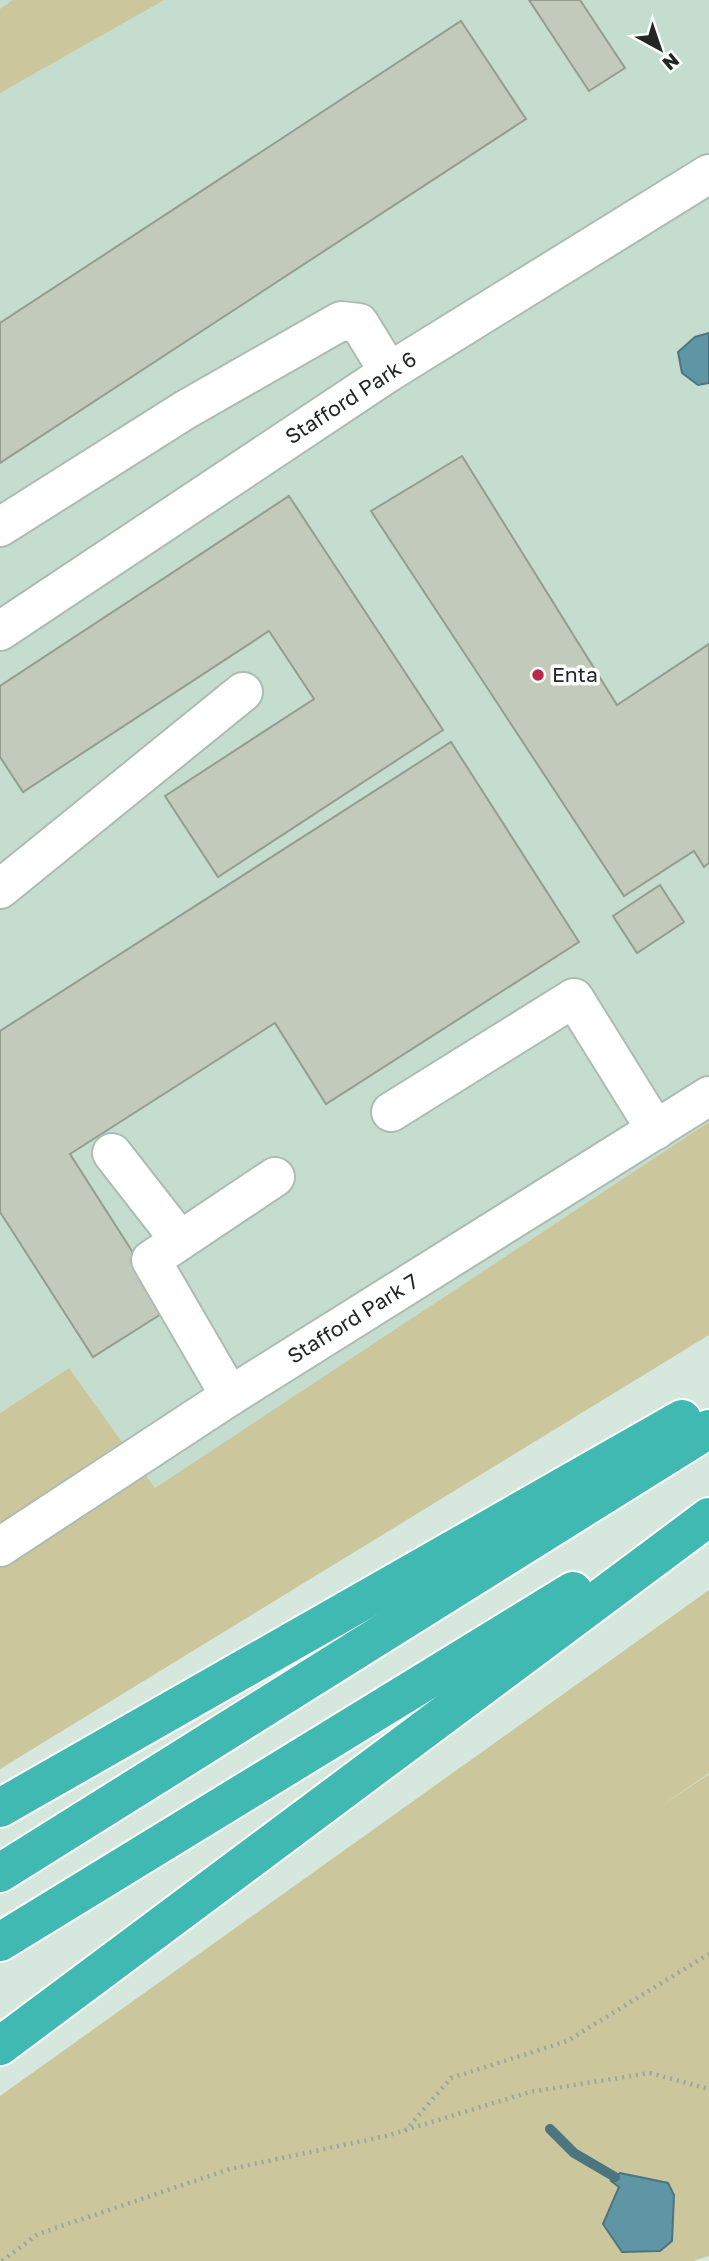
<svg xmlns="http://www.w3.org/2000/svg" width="709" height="2261" font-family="'Golos Text',sans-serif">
<rect width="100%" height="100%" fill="#d6e8dd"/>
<path fill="#c4ddcf" d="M0,0H709V1122L155,1488L69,1368L0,1413Z"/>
<g fill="#cbc69b">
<path d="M13,0H164L0,93V9Z"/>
<path d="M709,1122V1335L0,1769V1413L69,1368L155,1488Z"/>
<path d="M709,1590V1773L658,1808L709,1774V2256L693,2261H0V2096Z"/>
</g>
<g fill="#5f96a6" stroke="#4c757f" stroke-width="2">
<path d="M709,333V383L698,385L682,373L678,352L695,337Z"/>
<path d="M620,2173L668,2183L674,2195L672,2241L660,2251L622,2252L603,2224L619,2187L611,2181Z"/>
</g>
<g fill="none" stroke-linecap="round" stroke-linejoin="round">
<path stroke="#4c757f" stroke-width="10" d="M550,2129L574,2153L615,2177"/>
</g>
<g fill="#c2cbbb" stroke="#959d8e" stroke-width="2">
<path d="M529,0H580L625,68L589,91Z"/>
<path d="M461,21L526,119L0,463V323Z"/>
<path d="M462,456L617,705L709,644V863L704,867L694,851L624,896L371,511Z"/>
<path d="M289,496L443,730L218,877L165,796L314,699L269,631L23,792L0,757V686Z"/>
<path d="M451,742L579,942L326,1104L275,1023L70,1154L169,1309L93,1357L0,1212V1031Z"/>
<path d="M660,885L684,922L637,953L613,916Z"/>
</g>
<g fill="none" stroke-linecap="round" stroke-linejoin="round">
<defs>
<g id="minor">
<path d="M0,527L185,410L341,321L359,323L389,372"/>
<path d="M0,631L389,372L709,174"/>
<path d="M0,889L243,692"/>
<path d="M391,1112L574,998L656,1130"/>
<path d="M112,1153L179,1239"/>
<path d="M230,1396L151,1260L275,1177"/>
<path d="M0,1547L230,1396L709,1096"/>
</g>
<g id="highway">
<path d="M0,1808L682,1419"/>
<path d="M0,1873L709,1429"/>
<path d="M0,1942L573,1591"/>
<path d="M0,2046L709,1517"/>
</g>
</defs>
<use href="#minor" stroke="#abbcb3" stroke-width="42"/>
<use href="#highway" stroke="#fff" stroke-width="42"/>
<g stroke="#9aa89f" stroke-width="4.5" stroke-dasharray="2 5" stroke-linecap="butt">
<path d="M405,2131L451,2078L567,2041L709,1954"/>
<path d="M2,2261L38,2234L230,2169L386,2136L530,2092L650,2073L709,2089"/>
</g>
<use href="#minor" stroke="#fff" stroke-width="38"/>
<use href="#highway" stroke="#40b9b2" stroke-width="38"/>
</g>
<circle fill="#bb2948" stroke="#fff" stroke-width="2.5" cx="538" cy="675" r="7"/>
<g text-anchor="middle" stroke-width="7" stroke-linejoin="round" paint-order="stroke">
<g font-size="21" fill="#212824" stroke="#fff">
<text transform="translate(351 398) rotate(-33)" y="7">Stafford Park 6</text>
<text transform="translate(353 1319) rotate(-32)" y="7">Stafford Park 7</text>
</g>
<g font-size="21" fill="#212824" stroke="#fff" text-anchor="start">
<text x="552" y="682">Enta</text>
</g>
</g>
<g transform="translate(660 49) rotate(140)" stroke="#ffffff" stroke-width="5" paint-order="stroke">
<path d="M0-5L12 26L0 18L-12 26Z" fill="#212824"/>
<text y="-10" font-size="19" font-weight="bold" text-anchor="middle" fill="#212824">N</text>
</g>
</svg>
